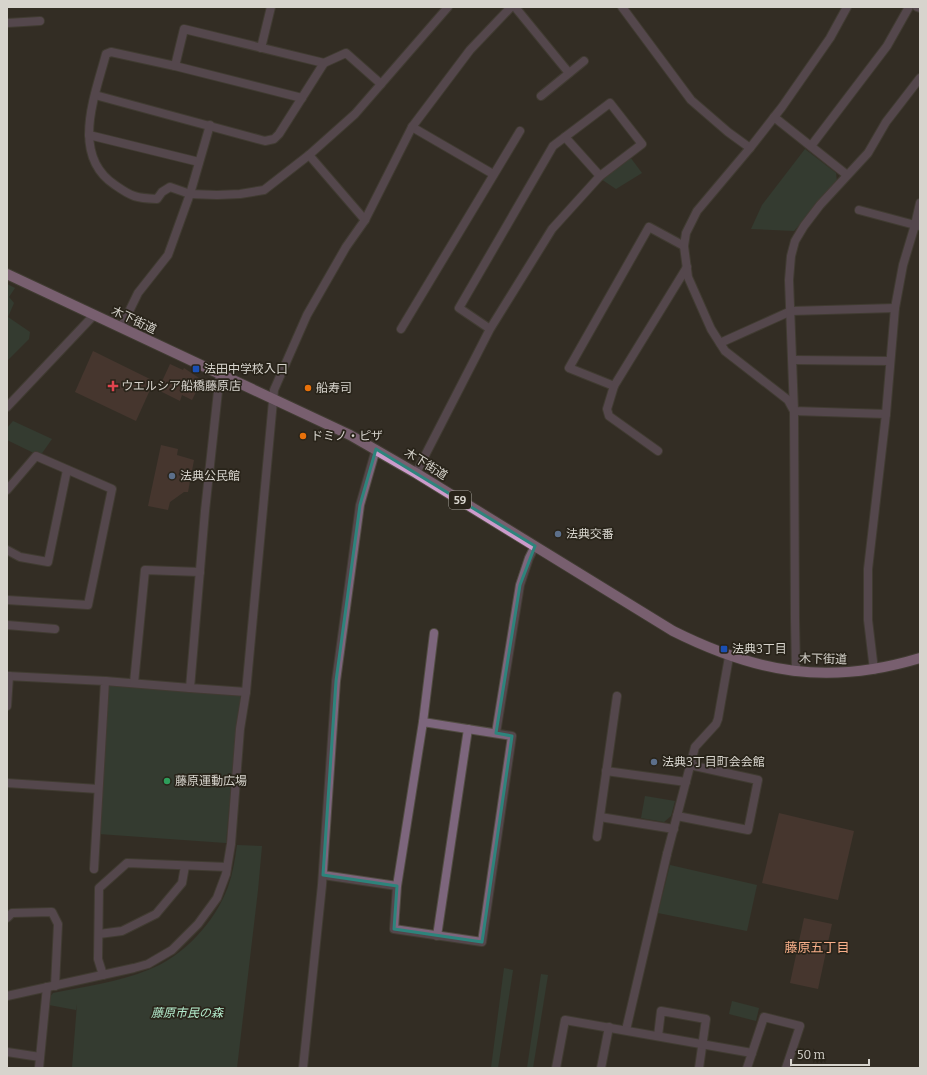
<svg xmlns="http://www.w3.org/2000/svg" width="927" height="1075" font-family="Bitter,'Noto Sans JP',serif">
<rect width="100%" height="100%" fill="#332e24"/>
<g fill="#354c3f">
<path d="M805,149L836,173L837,182L794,231L751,229L762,205Z"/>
<path d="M630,157L642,173L616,189L601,179Z"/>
<path d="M7,284L15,288L9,297L14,303L8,317L30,332L29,339L7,361Z"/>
<path d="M13,421L52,439L40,456L7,440V428Z"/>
<path d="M108,685L241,696L236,727L226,843L99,834Z"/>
<path d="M645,796L675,801L671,816L664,822L641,818Z"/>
<path d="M237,845L262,846L258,890L237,1068H72L77,1004L76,1010L49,1005V998L53,993C83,987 119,982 148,970C183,957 215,922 228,887C233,873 235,859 237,845Z"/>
<path d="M670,865L757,885L747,931L658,913Z"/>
<path d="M504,968L513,970L498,1068H491Z"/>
<path d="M541,974L548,975L533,1068H527Z"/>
<path d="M732,1001L759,1008L756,1021L729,1014Z"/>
</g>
<g fill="#5d403b">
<path d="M93,351L154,381L136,421L75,392Z"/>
<path d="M170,364L183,370L184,368L202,380L192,400L182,395L180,401L158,390Z"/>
<path d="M161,445L178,449L177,455L194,460L188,492H184L170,502L168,510L148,506Z"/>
<path d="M779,813L854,831L838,900L762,883Z"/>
<path d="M804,918L832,924L818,989L790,983Z"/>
</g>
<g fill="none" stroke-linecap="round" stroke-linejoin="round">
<defs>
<path id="pedestrian" d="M626,1030L667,854"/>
<g id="minor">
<path d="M515,7L569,73"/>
<path d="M622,7L691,100L728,132L750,148"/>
<path d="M917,7L920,8"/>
<path d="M7,23L40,21"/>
<path d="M261,48L271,7"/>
<path d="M175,66L184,29L324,63"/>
<path d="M95,95L265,141L274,139L279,134L324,63L346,53L381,84"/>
<path d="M541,96L584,61"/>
<path d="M302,98L175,66L111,52L106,54C95,96 70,155 115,185C132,197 136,198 157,199L162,192L170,187L190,194L217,195L240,194L264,190L309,155L355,114L448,7"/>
<path d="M774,117L847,175"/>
<path d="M412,127L493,174"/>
<path d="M89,135L199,162"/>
<path d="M565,137L600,176"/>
<path d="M811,146L887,46L909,7"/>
<path d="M309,155L365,220"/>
<path d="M859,210L915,225L920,203"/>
<path d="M684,246L649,227L569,368L614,386L687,267"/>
<path d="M121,328L138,293L168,255L190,194L210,125"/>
<path d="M401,329L520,131"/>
<path d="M720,343L791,311L895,308"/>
<path d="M794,360L890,361"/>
<path d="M220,373L205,511L190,688L246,692"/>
<path d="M614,386L607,409L609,416L658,451"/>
<path d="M7,407L94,315"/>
<path d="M886,414L794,411L789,280L791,256L795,241L804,226L820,205L868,153L886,122L920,78"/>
<path d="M416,473L490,329L552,229L600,176L642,144L610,103L553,146L459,308L490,329"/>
<path d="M7,490L36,456L112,489L88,605L7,600"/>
<path d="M7,550L20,557L48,562L67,470"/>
<path d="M7,625L55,629"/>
<path d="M874,670L868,620V569L886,414L895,308L903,265L915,225L920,226"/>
<path d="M7,676L105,681L94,869"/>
<path d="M105,681L190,688"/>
<path d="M134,683L145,570L200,572"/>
<path d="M7,706L9,676"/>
<path d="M423,722L434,633"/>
<path d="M496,733L520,585L529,558L535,546"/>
<path d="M606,771L686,782"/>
<path d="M7,783L98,789"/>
<path d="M677,816L748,830L758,780L690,765"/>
<path d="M600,817L674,829"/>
<path d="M597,837L617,696"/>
<path d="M667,854L695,747L716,724L718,719L729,657"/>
<path d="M323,875L397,886L394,929L482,942L512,736L423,722L397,886"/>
<path d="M7,918L12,913L52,912L58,924L55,986"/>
<path d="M99,934L122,931L156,914L182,883L185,866"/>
<path d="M437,936L468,729"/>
<path d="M103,975L98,959L99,888L127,863L227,867"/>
<path d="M7,996L134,968L148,964L172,950L198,924L217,898L226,874L231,844L240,729L246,692L274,390L307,315L346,247L365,220L412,127L470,50L511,7"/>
<path d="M658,1036L661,1011L706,1019L699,1068"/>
<path d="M7,1052L40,1057"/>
<path d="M39,1068L47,987"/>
<path d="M303,1068L322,885L336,681L360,505L376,449"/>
<path d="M556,1068L565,1020L752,1053"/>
<path d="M601,1068L609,1027"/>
<path d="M747,1068L764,1017L800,1026L786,1068"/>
</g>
<path id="tertiary" d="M796,672L795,619L794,411L788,400L725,351L711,329L688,277L684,246L686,233L697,211L750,148L782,107L830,38L847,7"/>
<path id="primary" d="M7,274L350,435L416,473L673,631C757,673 828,686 920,658"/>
</defs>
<use href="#pedestrian" stroke="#514c42" stroke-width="10"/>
<use href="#minor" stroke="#514c42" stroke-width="10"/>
<use href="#tertiary" stroke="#514c42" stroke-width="10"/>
<use href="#primary" stroke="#514c42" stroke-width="12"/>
<use href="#pedestrian" stroke="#7d667d" stroke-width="8"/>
<use href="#minor" stroke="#7d667d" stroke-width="8"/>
<use href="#tertiary" stroke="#7d667d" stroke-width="8"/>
<use href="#primary" stroke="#cc9bcb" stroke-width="10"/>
</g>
<path d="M0 0H927V1075H0ZM376,449L535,546L520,585L496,733L512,736L482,942L394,929L397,886L323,875L336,681L360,505Z" fill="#332e24" fill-opacity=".55" fill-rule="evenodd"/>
<path fill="none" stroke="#2d847c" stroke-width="3" stroke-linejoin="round" d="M376,449L535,546L520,585L496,733L512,736L482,942L394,929L397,886L323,875L336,681L360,505Z"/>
<g fill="#1a4fb4" stroke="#29241a" stroke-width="1.5">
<rect x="192" y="365" width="8" height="8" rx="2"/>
<rect x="720" y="645" width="8" height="8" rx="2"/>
</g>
<path fill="#e0444e" stroke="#29241a" stroke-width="1.5" d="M111 380h4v4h4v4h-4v4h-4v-4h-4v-4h4z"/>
<g fill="#e8710a" stroke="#29241a" stroke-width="1.5">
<circle cx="308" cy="388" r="4"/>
<circle cx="303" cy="436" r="4"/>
</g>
<g fill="#5c6f8a" stroke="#29241a" stroke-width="1.5">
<circle cx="172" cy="476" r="4"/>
<circle cx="558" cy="534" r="4"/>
<circle cx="654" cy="762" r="4"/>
</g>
<circle fill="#2e9e5b" stroke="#29241a" stroke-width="1.5" cx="167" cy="781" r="4"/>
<g text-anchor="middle" stroke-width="3.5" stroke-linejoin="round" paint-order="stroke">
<rect fill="#29241a" stroke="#a39f97" stroke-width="1" x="449" y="491" width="22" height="18" rx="3"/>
<g font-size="11" font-weight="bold" fill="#d7d4cd">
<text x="460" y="504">59</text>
</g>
<g font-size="12" fill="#d7d4cd" stroke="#29241a">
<text transform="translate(134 320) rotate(25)" y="4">木下街道</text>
<text transform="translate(426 464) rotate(32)" y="4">木下街道</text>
<text transform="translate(823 659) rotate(1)" y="4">木下街道</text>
</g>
<g font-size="12" fill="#d7d4cd" stroke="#29241a" text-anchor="start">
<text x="204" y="373">法田中学校入口</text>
<text x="121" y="390">ウエルシア船橋藤原店</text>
<text x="316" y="392">船寿司</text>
<text x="311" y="440">ドミノ・ピザ</text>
<text x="180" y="480">法典公民館</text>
<text x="566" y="538">法典交番</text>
<text x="732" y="653">法典3丁目</text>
<text x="662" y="766">法典3丁目町会会館</text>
<text x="175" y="785">藤原運動広場</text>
</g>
<g font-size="12" font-style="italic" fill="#b3ebcc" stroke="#29241a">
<text x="187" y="1017">藤原市民の森</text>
</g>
<g font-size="13" fill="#f8af8a" stroke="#29241a">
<text x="817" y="952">藤原五丁目</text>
</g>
</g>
<rect width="927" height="1075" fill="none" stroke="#d7d4cd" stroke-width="16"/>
<path d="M791 1059v6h78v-6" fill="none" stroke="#d7d4cd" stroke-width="2"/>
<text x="797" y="1059" font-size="12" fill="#d7d4cd" stroke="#29241a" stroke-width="3" paint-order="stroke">50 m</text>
</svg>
